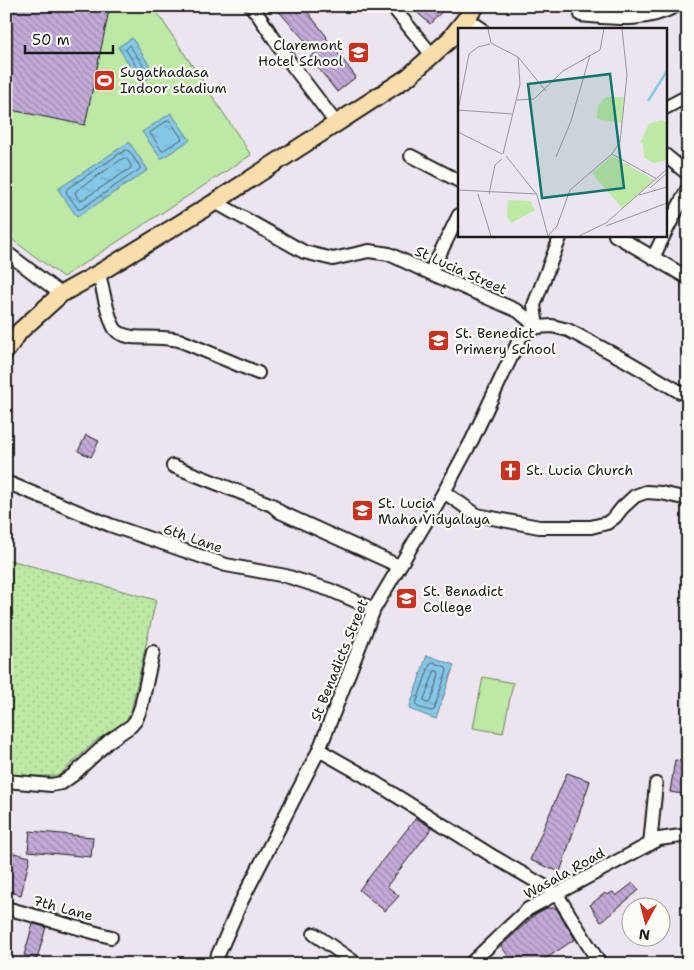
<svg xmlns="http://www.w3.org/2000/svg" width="694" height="970" font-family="'Shantell Sans',sans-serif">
<defs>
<pattern id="park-dots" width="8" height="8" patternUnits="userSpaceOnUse" patternTransform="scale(1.25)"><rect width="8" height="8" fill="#bee8a5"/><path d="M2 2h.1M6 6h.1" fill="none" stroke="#a3c68d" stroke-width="1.8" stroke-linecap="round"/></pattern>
<pattern id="water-ripples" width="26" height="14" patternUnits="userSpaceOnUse" patternTransform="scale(1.25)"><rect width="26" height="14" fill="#85c7e6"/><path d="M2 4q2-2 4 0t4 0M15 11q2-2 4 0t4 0" fill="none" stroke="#72aac5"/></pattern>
<pattern id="building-back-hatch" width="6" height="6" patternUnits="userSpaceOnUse" patternTransform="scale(1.25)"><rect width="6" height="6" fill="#c3abd9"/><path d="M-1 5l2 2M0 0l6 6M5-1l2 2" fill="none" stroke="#9e8aaf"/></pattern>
</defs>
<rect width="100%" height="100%" fill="#ece4ee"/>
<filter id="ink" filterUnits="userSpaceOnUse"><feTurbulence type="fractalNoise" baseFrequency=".02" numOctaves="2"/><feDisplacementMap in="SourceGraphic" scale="10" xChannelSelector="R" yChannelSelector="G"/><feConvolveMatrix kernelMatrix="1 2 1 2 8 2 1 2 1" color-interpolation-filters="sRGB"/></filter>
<g filter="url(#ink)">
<g fill="#bee8a5" stroke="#6d8260">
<path d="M6,6H153L251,155L63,277L6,235Z"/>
<path d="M483,677L513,683L503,733L473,728Z"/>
</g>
<path fill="url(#park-dots)" stroke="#6d8260" d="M6,559L156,600L129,720L98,739L58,776H24L6,775Z"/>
<g fill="url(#water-ripples)" stroke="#5b8395">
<path d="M132,38L155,74L141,83L118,47Z"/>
<path d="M171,113L190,140L161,159L142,132Z"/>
<path d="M129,142L148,170L77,217L58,189Z"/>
<path d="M427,655L454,665L436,719L409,709Z"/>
</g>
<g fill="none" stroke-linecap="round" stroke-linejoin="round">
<g stroke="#46606d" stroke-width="1">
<path d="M130,46L147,71L146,73L144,75L141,74L126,50L127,48Z"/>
<path d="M169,120L171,122L182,139L162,151L150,133Z"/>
<path d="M126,150L129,151L140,167V169L81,209H78L66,192L67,189Z"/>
<path d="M124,158L127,159L131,165V168L82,200H79L75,193L76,191Z"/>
<path d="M433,662L446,667L447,670L434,710L431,711L418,707L416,704L430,664Z"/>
<path d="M435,671H438L439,674L430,702L427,703L425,702L424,700Z"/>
</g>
</g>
<g fill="url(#building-back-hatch)" stroke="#1c1c1c">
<path d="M6,6H110L85,125L6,109Z"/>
<path d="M274,6H303L327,37L326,38L356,77L337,92L310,57L316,53Z"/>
<path d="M410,6H447L430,24Z"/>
<path d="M86,435L99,441L91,457L78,451Z"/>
<path d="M675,760L688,762V795L670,792Z"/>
<path d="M567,773L590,781L560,872L530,860Z"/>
<path d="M416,818L432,828L387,886L399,896L385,911L359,890Z"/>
<path d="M30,831L93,837L91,857L28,851Z"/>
<path d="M6,851L30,857L21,895L6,891Z"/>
<path d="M633,883L639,890L601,922L590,905L605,893L607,895L613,892L616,896Z"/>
<path d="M547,908H556L575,939L538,964H514L501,946L537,913Z"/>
<path d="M33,924L46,927L37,959L24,955Z"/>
</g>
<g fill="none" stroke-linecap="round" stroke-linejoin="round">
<defs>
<g id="minor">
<path d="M251,6L258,15L292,65L336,123"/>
<path d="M392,6L432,55"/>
<path d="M581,15C615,18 644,23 676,6"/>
<path d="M467,19L482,29"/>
<path d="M665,108L688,96"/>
<path d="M665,155L688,174"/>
<path d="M411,156L459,181"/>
<path d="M215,202L304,252L333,259L369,251L389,254L421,269L518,311L537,327L552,326L568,330L625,360L680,392L688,395"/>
<path d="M665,233L688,188"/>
<path d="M615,235L688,278"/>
<path d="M6,252L61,294"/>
<path d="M653,258L664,235"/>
<path d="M99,273C102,286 108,319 115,329C119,334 126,336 132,337C148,338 163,337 179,340L258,373"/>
<path d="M430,273L459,215"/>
<path d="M173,466L272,505L280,512L399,566"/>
<path d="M6,482L110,525L226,565L286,576L330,590L374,609"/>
<path d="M444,492L477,515L539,527H591L607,523L615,517L622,508L635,496L646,492L661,493L688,499"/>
<path d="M319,750L363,775L494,857L556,893L600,964"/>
<path d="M6,781L51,785L62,783L73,775L109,741L131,726L136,720L141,707L153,652"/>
<path d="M650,844L656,784"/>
<path d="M6,908L111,937"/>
<path d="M314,934L357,964"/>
<path d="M214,964L241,902L319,750L374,609L444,492L472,440L521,336L537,327L534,305L561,235"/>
<path d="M470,964L528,909L659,839L688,835"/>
</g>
<path id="major" d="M6,351L20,331L61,294L99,273L215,202L408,77L449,40L476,6"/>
</defs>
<use href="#minor" stroke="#1c1c1c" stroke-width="16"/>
<use href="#major" stroke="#1c1c1c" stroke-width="20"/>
<use href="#minor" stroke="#fdfcf7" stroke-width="12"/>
<use href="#major" stroke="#f8deab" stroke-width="16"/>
</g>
</g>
<defs>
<symbol id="school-square" viewBox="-11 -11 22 22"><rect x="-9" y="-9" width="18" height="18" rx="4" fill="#c8321e" stroke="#fdfcf7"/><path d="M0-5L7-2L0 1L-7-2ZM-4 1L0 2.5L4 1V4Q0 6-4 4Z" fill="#fff"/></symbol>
<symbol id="stadium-square" viewBox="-11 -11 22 22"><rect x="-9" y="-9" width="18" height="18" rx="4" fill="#c8321e" stroke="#fdfcf7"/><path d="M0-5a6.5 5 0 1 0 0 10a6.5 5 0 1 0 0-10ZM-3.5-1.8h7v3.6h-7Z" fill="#fff"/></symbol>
<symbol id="church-square" viewBox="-11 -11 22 22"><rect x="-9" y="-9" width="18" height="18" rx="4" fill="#c8321e" stroke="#fdfcf7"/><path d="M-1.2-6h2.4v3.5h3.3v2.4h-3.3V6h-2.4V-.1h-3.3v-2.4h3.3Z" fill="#fff"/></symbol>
</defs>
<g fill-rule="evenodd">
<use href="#school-square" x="346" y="40" width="25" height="25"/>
<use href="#stadium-square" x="92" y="68" width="25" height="25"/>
<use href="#school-square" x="426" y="328" width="25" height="25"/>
<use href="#church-square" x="498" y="458" width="25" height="25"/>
<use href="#school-square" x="350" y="498" width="25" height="25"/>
<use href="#school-square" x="394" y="586" width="25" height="25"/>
</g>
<g text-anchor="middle" stroke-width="4.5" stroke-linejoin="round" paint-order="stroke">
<g font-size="14" fill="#1c1c1c" stroke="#fdfcf7" text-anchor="start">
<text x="343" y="50" text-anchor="end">Claremont<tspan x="343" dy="16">Hotel School</tspan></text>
<text x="120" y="77">Sugathadasa<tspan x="120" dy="16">Indoor stadium</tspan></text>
<text x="455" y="338">St. Benedict<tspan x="455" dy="16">Primery School</tspan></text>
<text x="526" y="475">St. Lucia Church</text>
<text x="378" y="508">St. Lucia<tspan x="378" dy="16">Maha Vidyalaya</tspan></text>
<text x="423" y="596">St. Benadict<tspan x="423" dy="16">College</tspan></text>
</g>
<g font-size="14" fill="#1c1c1c" stroke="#fdfcf7">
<text transform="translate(461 270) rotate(24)" y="5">St Lucia Street</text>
<text transform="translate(193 538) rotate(19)" y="5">6th Lane</text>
<text transform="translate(339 660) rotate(-68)" y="5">St Benadicts Street</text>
<text transform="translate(564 873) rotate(-29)" y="5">Wasala Road</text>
<text transform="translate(63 908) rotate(15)" y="5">7th Lane</text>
</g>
</g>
<g transform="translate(458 28)">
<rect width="209" height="209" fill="#ece4ee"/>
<path d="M203,92L209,94V132L195,135L186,129L185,115L182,114L191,96ZM154,128L196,152L164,180L134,145Z" fill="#bee8a5"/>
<path d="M148,69H167L164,95L139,91L140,77ZM50,172L72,173L77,182L53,195L49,189Z" fill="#bee8a5"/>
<path fill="none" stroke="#85c7e6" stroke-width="2.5" d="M190,73L209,43"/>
<path fill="none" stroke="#99949a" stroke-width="1" d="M30,1L33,15L60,29L88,63M59,72L76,71L105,43L142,22L146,1M0,82L11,26L20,19L32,16M0,82L55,86M0,104L44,126M45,126L62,56L60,29M154,126L199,151M48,128L79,167L90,208M98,129L113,93L132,27M192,160L209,145M0,162L79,166M20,166L33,208M31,166L37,137L44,131M181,167L209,159M148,198L209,175M90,208L99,198L112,162L154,126L162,114L169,47L164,1M121,208L148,195L209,141"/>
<path fill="#0f766e" fill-opacity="0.15" stroke="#0f766e" stroke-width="2.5" d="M152,46L166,160L84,170L70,56Z"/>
<rect width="209" height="209" fill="none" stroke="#1c1c1c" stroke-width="2.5"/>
</g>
<rect width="694" height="970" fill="none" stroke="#fdfcf7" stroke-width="25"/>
<rect x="12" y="12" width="669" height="945" fill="none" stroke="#1c1c1c" stroke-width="2" filter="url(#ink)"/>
<g transform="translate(646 922) rotate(187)"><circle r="24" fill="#fdfcf7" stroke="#a3a29f"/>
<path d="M0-4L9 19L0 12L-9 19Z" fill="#c8321e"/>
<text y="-8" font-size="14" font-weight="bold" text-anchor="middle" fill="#1c1c1c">N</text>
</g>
<path d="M25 45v8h88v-8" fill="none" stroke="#1c1c1c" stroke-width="2.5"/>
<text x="32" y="45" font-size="15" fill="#1c1c1c" stroke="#fdfcf7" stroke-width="4" paint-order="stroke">50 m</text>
</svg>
